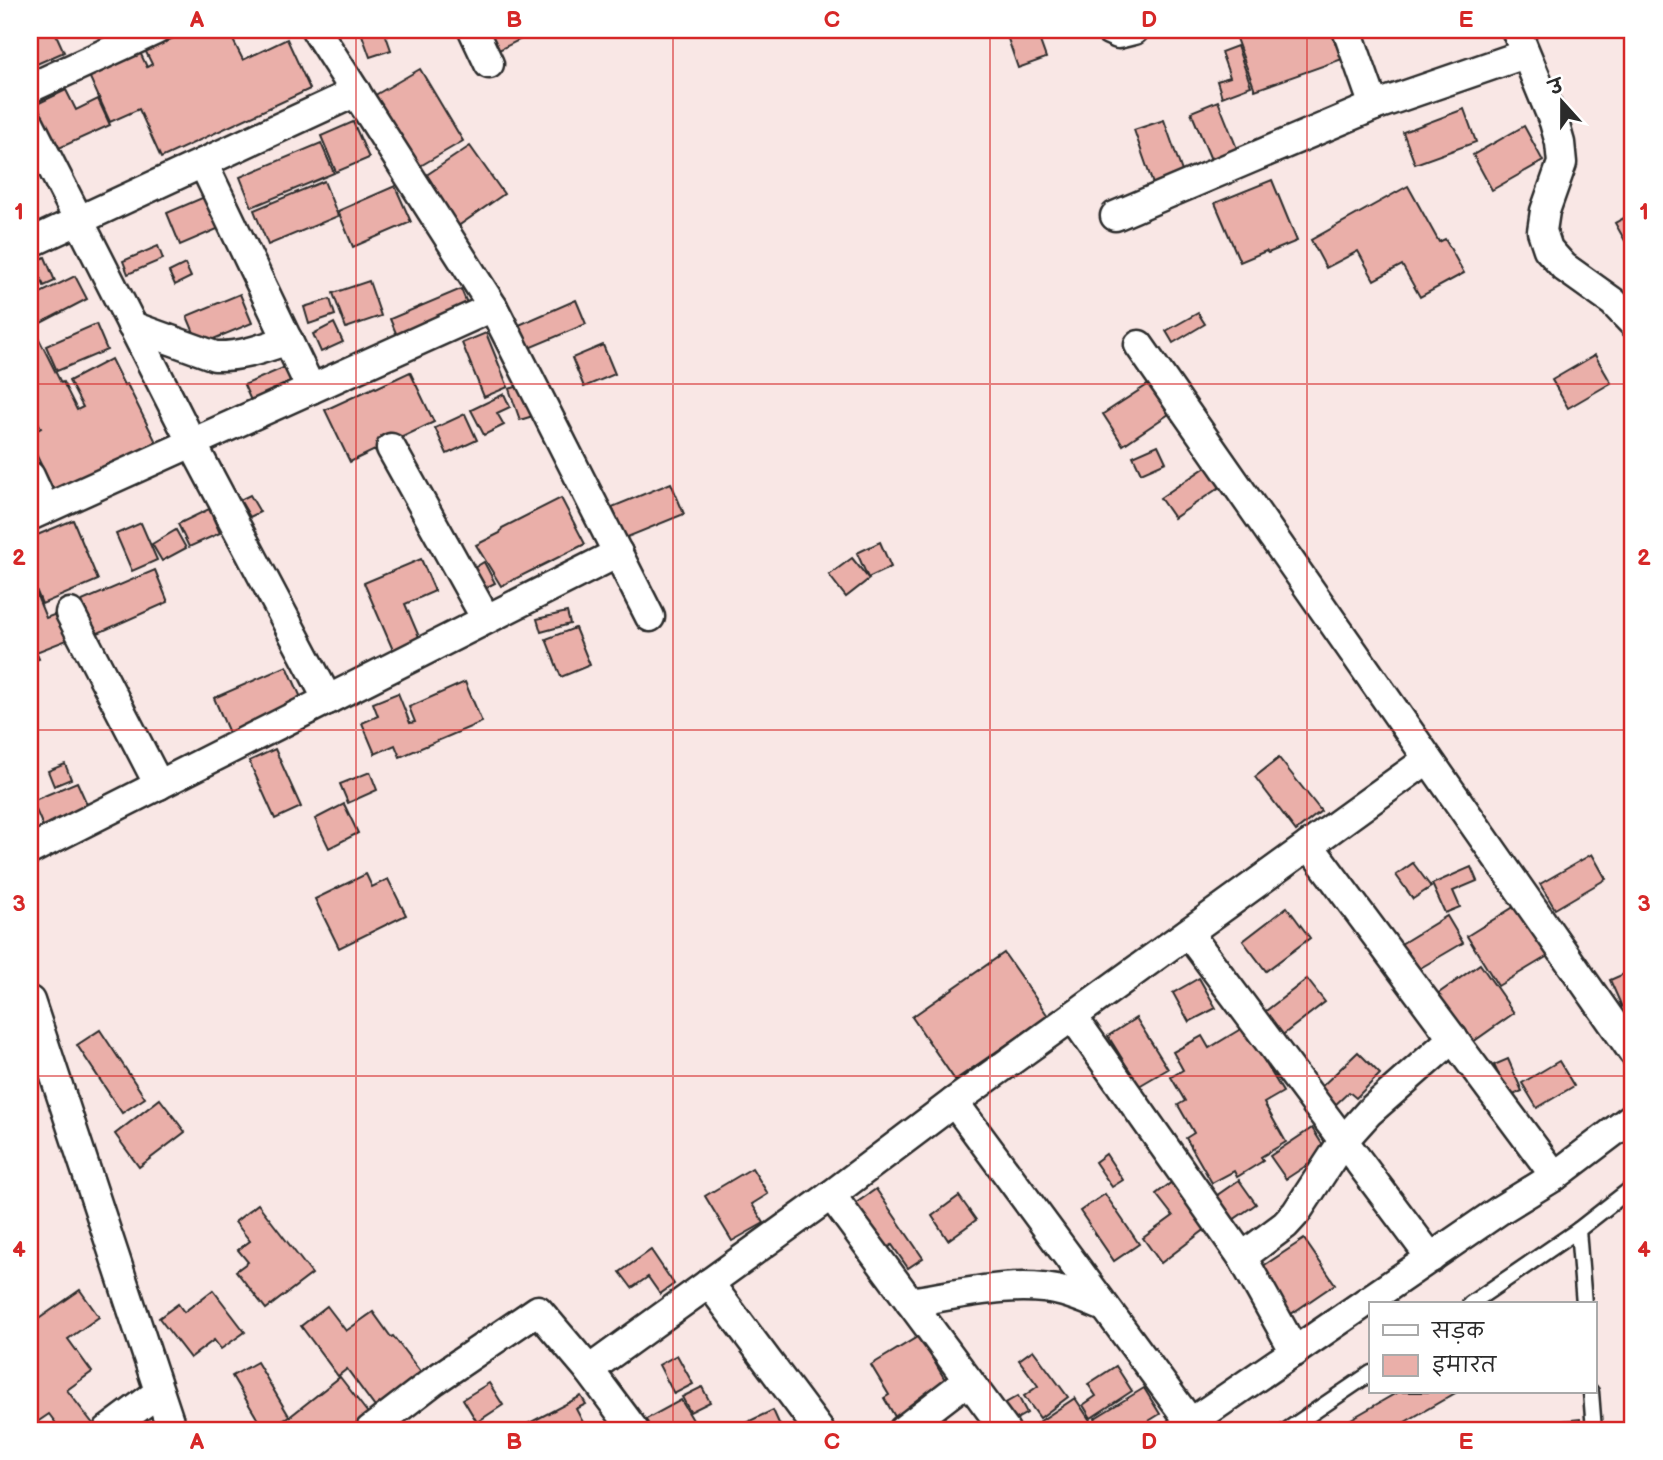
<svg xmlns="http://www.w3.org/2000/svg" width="1663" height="1460" font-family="'Balsamiq Sans','Playpen Sans Deva',sans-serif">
<rect width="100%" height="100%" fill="#f9e7e5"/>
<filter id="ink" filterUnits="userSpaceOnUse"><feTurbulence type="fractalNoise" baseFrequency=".0143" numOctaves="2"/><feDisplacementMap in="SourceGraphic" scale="14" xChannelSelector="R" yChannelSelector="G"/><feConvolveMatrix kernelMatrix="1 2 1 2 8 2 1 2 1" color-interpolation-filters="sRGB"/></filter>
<g filter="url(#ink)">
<g fill="#eaafa9" stroke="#2b2b2b" stroke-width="2">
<path d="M30,30H54L64,52L30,67Z"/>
<path d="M191,30H204L207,36L221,30H228L243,60L287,39L310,89L161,158L139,109L110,122L86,69L137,46L147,67L152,64L142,44L164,34L167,41Z"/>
<path d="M369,30H384L391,50L370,57L361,32Z"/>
<path d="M486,30H539L497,51Z"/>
<path d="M1005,30H1036L1046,58L1018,68Z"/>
<path d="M1233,30H1339L1348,57L1255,90Z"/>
<path d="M1237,46L1251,86L1222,97L1217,81L1230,77L1221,52Z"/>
<path d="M420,69L463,141L410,172L365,101Z"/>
<path d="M66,90L76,110L98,99L110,125L57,149L37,104Z"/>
<path d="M1218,101L1240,156L1214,167L1191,112Z"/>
<path d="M1464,109L1476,142L1415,164L1403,132Z"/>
<path d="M1164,120L1185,180L1155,190L1134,130Z"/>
<path d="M353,122L369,158L336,172L321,136Z"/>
<path d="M1524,126L1543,161L1492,190L1473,155Z"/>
<path d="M321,143L334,173L252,207L240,177Z"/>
<path d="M470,146L504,194L451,231L416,182Z"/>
<path d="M1272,180L1297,241L1268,253L1266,251L1240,262L1215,203Z"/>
<path d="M324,181L338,216L268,245L254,210Z"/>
<path d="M395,186L411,222L353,247L338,211Z"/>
<path d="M1408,186L1439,242L1445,239L1464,273L1420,297L1402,265L1374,280L1358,251L1326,268L1311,240Z"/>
<path d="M209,195L222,227L180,245L167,213Z"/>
<path d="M1633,213V255L1615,223Z"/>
<path d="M158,246L163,259L128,274L123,261Z"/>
<path d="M45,257L55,281L44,286L33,262Z"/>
<path d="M185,264L191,277L175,285L169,272Z"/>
<path d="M75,276L87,299L33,327L61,383L63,382L77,410L83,407L69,381L111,359L124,385L127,384L156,442L55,493L30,442V434L41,428L34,414L30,416V298Z"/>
<path d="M369,281L381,316L346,328L333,293Z"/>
<path d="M461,289L472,315L401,345L390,319Z"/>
<path d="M240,294L252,323L199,345L187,316Z"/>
<path d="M330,299L335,315L309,324L304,307Z"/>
<path d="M576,300L586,324L529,348L519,325Z"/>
<path d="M1198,313L1205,324L1173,343L1166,331Z"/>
<path d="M334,323L343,342L321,352L313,334Z"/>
<path d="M96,324L107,350L57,371L46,346Z"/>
<path d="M486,333L508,387L484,397L462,343Z"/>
<path d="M603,345L615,374L584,387L572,358Z"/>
<path d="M1595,355L1611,383L1568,408L1552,380Z"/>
<path d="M292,364L303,391L256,412L244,385Z"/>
<path d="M410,372L434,422L350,462L325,410L375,387L376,388Z"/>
<path d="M526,384L536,415L520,420L509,389Z"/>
<path d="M1149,384L1169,414L1123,445L1103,414Z"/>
<path d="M504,394L510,407L497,413L504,425L484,435L471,410Z"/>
<path d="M465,414L477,440L447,454L435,428Z"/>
<path d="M1158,445L1166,462L1141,473L1133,456Z"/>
<path d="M1206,467L1220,487L1174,518L1160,498Z"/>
<path d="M671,483L684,514L625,538L612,507Z"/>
<path d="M250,495L260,512L250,517L240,500Z"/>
<path d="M561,498L585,544L501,586L476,545L500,533L502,528Z"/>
<path d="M209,509L220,533L189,547L178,524Z"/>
<path d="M73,520L98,580L42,604L30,575V538Z"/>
<path d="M141,523L157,560L132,571L116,534Z"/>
<path d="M176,530L186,548L162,561L152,544Z"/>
<path d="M880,542L891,567L868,578L857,553Z"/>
<path d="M852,558L869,579L846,597L829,575Z"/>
<path d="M421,559L435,591L405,604L423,646L396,657L364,583Z"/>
<path d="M484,562L495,583L485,588L474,568Z"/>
<path d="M155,570L168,602L96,634L82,601Z"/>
<path d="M30,579L46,618L56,614L67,640L36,652L39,659L30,662Z"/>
<path d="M567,612L570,624L541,632L537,619Z"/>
<path d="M575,628L590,665L561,677L546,639Z"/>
<path d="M287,666L306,709L232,740L214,698Z"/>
<path d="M465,682L482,722L400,757L395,745L375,754L362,723L378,716L373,703L398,693L410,723L415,722L409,707Z"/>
<path d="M275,749L301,807L275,819L249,761Z"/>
<path d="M1279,758L1321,811L1296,831L1255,777Z"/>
<path d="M65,764L71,779L54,786L48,771Z"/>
<path d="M370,772L377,790L348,803L340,784Z"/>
<path d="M77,782L91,813L46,833L32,801Z"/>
<path d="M344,804L358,833L329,848L315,819Z"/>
<path d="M1592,854L1606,879L1555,909L1540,884Z"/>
<path d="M1413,863L1431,887L1413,899L1396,875Z"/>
<path d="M1471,867L1477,881L1453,891L1460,907L1445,913L1432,884Z"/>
<path d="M366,874L372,887L388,879L406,915L339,948L315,899Z"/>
<path d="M1517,905L1548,956L1498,986L1467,936Z"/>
<path d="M1287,907L1310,938L1266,971L1243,941Z"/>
<path d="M1447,916L1463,943L1417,970L1401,944Z"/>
<path d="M1004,953L1048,1016L955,1080L912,1017Z"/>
<path d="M1480,964L1514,1013L1470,1044L1436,995Z"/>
<path d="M1633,970V1002L1622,1007L1610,980Z"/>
<path d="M1199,978L1216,1008L1189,1022L1173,993Z"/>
<path d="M1307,979L1325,1002L1280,1037L1262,1014Z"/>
<path d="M1136,1018L1168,1069L1139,1086L1108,1036Z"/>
<path d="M1244,1027L1283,1092L1264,1103L1286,1142L1261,1157L1263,1161L1237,1177L1234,1171L1212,1183L1186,1138L1194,1133L1178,1105L1185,1101L1171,1077L1183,1070L1173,1052L1202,1036L1209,1048Z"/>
<path d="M100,1030L145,1098L122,1113L77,1045Z"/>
<path d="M1358,1052L1380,1074L1356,1098L1349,1092L1334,1106L1318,1090Z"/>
<path d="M1508,1059L1522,1091L1509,1097L1494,1065Z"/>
<path d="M1559,1061L1574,1086L1537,1108L1522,1083Z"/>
<path d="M160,1099L185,1132L139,1167L115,1134Z"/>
<path d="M1312,1128L1327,1152L1286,1179L1270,1156Z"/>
<path d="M1106,1154L1123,1180L1112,1187L1095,1162Z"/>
<path d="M752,1168L768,1194L752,1204L764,1223L732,1241L705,1196Z"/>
<path d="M1239,1180L1256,1204L1230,1222L1213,1198Z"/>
<path d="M1172,1182L1207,1228L1161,1263L1143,1238L1173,1216L1156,1194Z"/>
<path d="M876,1189L923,1258L908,1268L892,1245L880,1253L849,1208Z"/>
<path d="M1105,1194L1139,1244L1114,1261L1080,1211Z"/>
<path d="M959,1196L976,1220L948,1240L932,1216Z"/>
<path d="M258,1204L312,1274L266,1309L236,1271L248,1262L238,1250L250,1241L235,1222Z"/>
<path d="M1304,1239L1335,1284L1288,1316L1257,1270Z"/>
<path d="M651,1250L674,1284L660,1294L648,1277L632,1288L620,1272Z"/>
<path d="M80,1290L99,1317L68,1339L92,1372L67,1390L97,1429L61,1430L49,1414L30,1427L33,1430H30V1325Z"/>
<path d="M213,1290L245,1332L221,1349L214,1340L190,1358L159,1318L178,1304L184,1312Z"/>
<path d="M327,1306L346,1331L373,1312L391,1337L393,1336L429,1383L383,1418L347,1369L338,1376L301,1326Z"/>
<path d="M919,1336L950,1388L897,1420L884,1398L889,1395L871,1365Z"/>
<path d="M1033,1350L1068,1397L1040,1418L1024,1396L1038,1386L1019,1360Z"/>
<path d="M677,1355L693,1384L674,1394L659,1365Z"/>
<path d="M257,1362L289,1416L264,1430L232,1376Z"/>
<path d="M1116,1366L1132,1391L1091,1418L1083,1405L1096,1396L1088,1384Z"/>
<path d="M340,1377L374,1421L363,1430H273Z"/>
<path d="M489,1383L503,1405L477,1422L463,1399Z"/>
<path d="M702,1387L710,1402L690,1412L682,1397Z"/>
<path d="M1144,1388L1160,1414L1134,1430H1102L1095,1418Z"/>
<path d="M1398,1392H1457L1391,1430H1347L1355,1425L1351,1419Z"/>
<path d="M581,1396L586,1404L576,1409L587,1430H516Z"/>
<path d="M1018,1396L1027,1413L1011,1422L1002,1405Z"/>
<path d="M1075,1398L1091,1422L1079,1430H1027Z"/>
<path d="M681,1400L693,1420L674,1430H641L637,1424Z"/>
<path d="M773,1410L782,1430H731Z"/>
<path d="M1580,1419L1581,1430H1554L1553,1422Z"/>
</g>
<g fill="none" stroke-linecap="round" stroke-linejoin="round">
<defs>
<g id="lane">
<path d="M1578,1230L1584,1304"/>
<path d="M1470,1304L1578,1230L1633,1187"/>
<path d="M1591,1392L1594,1430"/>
<path d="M1287,1430L1371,1373"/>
</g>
<g id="street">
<path d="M316,30L493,307L650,617"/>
<path d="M473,30L489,64"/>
<path d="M1109,30L1118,34L1134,30"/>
<path d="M1347,30L1374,106"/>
<path d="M1516,30L1554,122L1560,143L1562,163L1545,211L1542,231L1548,249L1564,267L1613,302L1633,323"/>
<path d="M30,88L156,30"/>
<path d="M30,124L192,443L328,700"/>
<path d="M203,163L311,389"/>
<path d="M1115,216L1374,106L1525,54"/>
<path d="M30,243L356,92"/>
<path d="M132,326L215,356C241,357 264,348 288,340"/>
<path d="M1139,345L1633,1052"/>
<path d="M391,448L486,619"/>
<path d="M30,476L45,509"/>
<path d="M30,516L493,307"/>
<path d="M70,613L159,785"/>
<path d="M1309,845L1555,1176"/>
<path d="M30,850L618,553"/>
<path d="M1188,933L1431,1258"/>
<path d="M30,1001L172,1430"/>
<path d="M1073,1017L1242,1257L1295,1352"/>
<path d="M954,1102L1191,1423"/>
<path d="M831,1195L1005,1430"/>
<path d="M1242,1257L1285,1225L1296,1213L1343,1141L1369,1112L1453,1038"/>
<path d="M709,1283L819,1430"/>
<path d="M910,1302C957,1295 1017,1279 1064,1292C1078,1296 1092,1302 1105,1307"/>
<path d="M589,1370L831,1195L954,1102L1428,759"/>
<path d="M108,1430L159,1392"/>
<path d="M370,1430L435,1380L538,1310L589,1370L634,1430"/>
<path d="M903,1430L968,1380"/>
<path d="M1180,1430L1500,1210L1555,1176L1633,1117"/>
</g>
</defs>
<use href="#lane" stroke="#2b2b2b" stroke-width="19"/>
<use href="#street" stroke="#2b2b2b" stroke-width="33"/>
<use href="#lane" stroke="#fff" stroke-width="14"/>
<use href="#street" stroke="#fff" stroke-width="28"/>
</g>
</g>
<path fill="none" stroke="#d62828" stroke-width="2" stroke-opacity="0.55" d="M356,30V1430M673,30V1430M990,30V1430M1307,30V1430M30,384H1633M30,730H1633M30,1076H1633"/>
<rect width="1663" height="1460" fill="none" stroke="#fff" stroke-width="77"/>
<rect x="1369" y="1302" width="228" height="91" fill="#ffffff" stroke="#aaaaaa" stroke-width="2"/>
<rect x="1383" y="1325" width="35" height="10" fill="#ffffff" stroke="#aaaaaa" stroke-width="2"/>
<text x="1432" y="1338" font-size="21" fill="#2b2b2b">सड़क</text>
<rect x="1383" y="1355" width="35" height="21" fill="#eaafa9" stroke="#aaaaaa" stroke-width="2"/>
<text x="1432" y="1372" font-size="21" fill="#2b2b2b">इमारत</text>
<g transform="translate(1562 102) rotate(339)" stroke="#ffffff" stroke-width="5" paint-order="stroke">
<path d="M0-5L12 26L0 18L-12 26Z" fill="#2b2b2b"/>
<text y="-10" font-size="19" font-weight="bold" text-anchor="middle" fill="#2b2b2b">उ</text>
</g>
<rect x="38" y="38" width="1586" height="1384" fill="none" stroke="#d62828" stroke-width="2.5"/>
<g font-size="23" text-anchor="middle" font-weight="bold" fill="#d62828">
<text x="197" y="27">A</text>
<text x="514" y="27">B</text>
<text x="832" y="27">C</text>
<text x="1149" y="27">D</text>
<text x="1466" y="27">E</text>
<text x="19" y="219">1</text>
<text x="1644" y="219">1</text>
<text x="19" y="565">2</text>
<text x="1644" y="565">2</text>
<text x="19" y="911">3</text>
<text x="1644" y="911">3</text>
<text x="19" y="1257">4</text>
<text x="1644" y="1257">4</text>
<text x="197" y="1449">A</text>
<text x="514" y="1449">B</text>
<text x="832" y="1449">C</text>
<text x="1149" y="1449">D</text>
<text x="1466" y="1449">E</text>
</g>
</svg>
